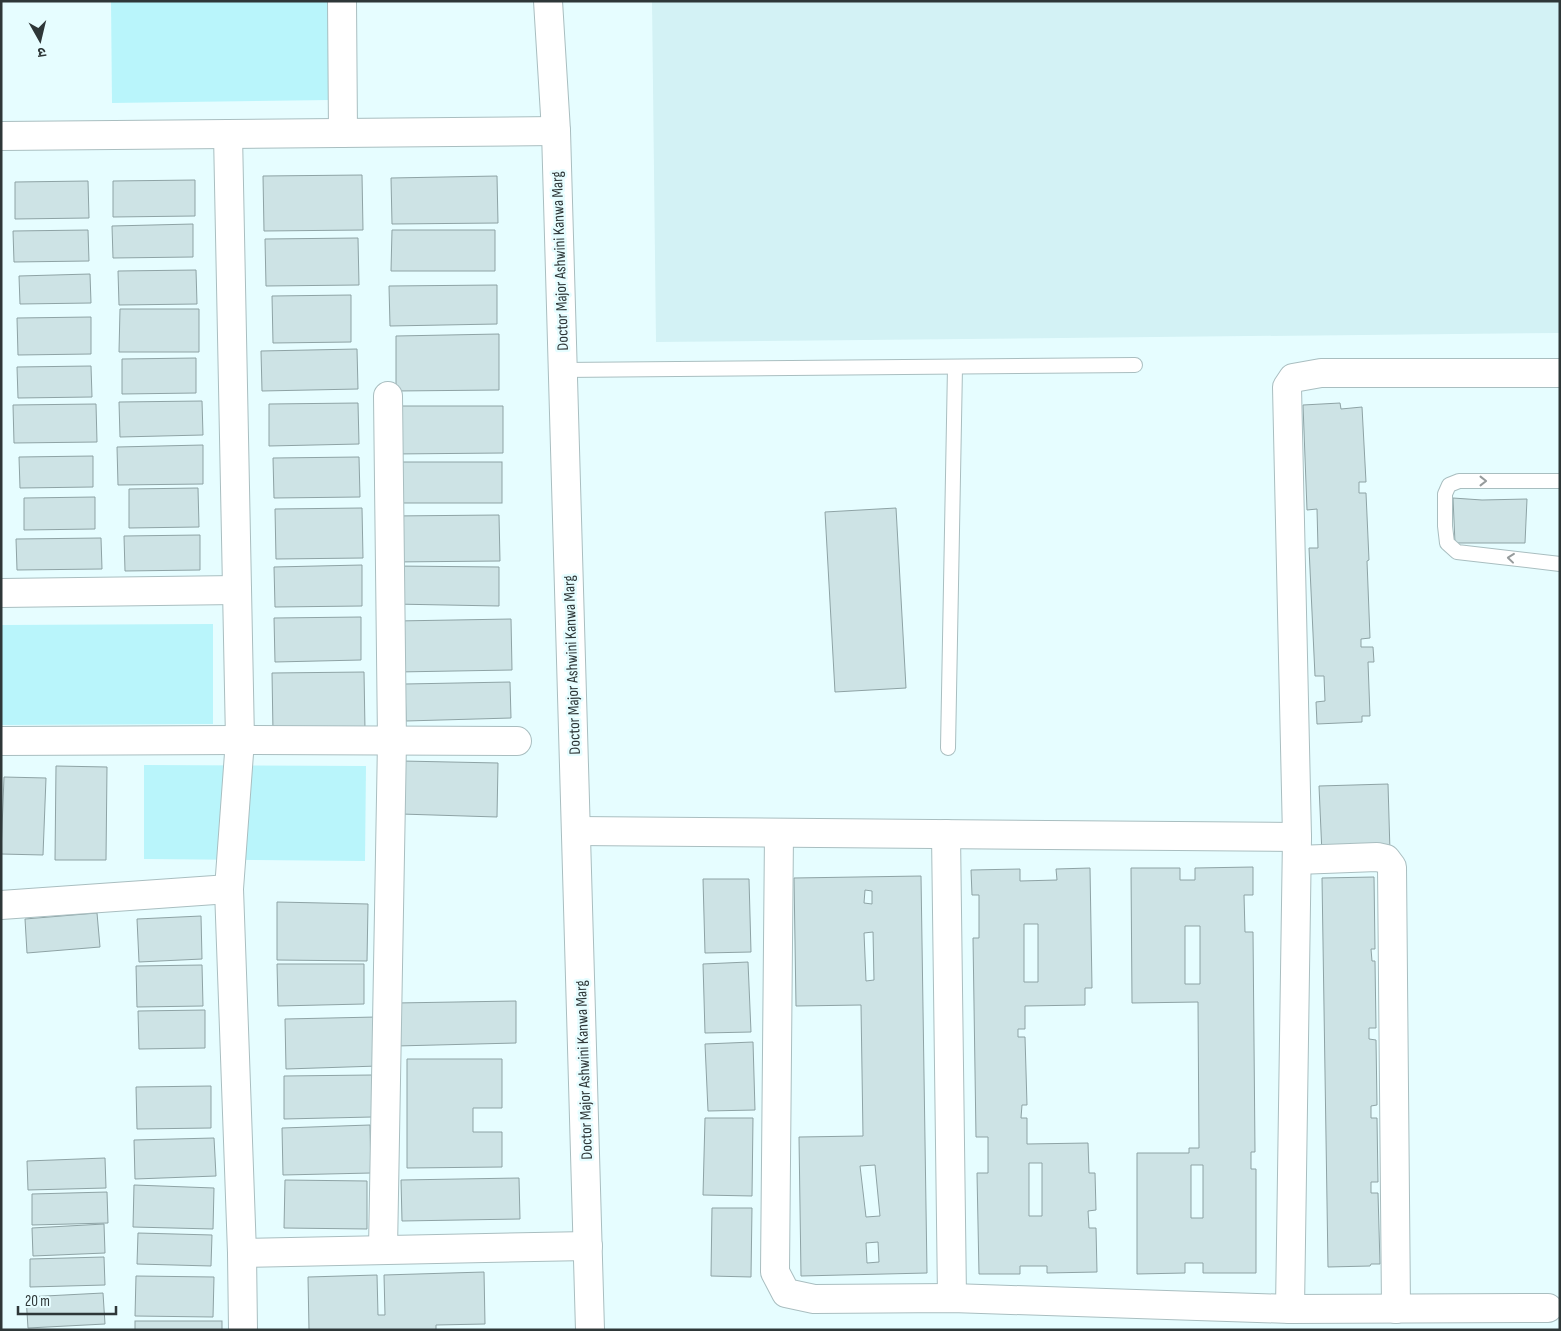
<svg xmlns="http://www.w3.org/2000/svg" width="1561" height="1331" font-family="'Sofia Sans Condensed','Noto Sans Devanagari',sans-serif">
<rect width="100%" height="100%" fill="#e6fdff"/>
<path fill="#d3f2f5" d="M652,1H1559L1560,333L656,342Z"/>
<g fill="#b9f5fb">
<path d="M111,1H329L331,100L112,103Z"/>
<path d="M213,624V724L1,725V625Z"/>
<path d="M144,765L366,766L365,861L144,859Z"/>
</g>
<g fill="#cde3e5" stroke="#8ea3a5" fill-rule="evenodd">
<path d="M362,175L363,230L264,231L263,176Z"/>
<path d="M497,176L498,223L392,224L391,178Z"/>
<path d="M195,180V216L113,217V181Z"/>
<path d="M88,181L89,218L15,219V182Z"/>
<path d="M193,224V257L113,258L112,226Z"/>
<path d="M88,230L89,261L14,262L13,231Z"/>
<path d="M392,230H495V271H391Z"/>
<path d="M358,238L359,285L266,286L265,239Z"/>
<path d="M196,270L197,304L119,305L118,271Z"/>
<path d="M90,274L91,303L20,304L19,276Z"/>
<path d="M497,285V324L390,326L389,286Z"/>
<path d="M351,295V342L273,343L272,296Z"/>
<path d="M120,309H199V352H119Z"/>
<path d="M91,317V354L18,355L17,318Z"/>
<path d="M499,334V390L396,391V336Z"/>
<path d="M357,349L358,389L262,391L261,351Z"/>
<path d="M196,358V393L122,394V359Z"/>
<path d="M91,366L92,397L18,398L17,367Z"/>
<path d="M202,401L203,435L120,437L119,402Z"/>
<path d="M358,403L359,444L269,446V404Z"/>
<path d="M1340,403L1341,409L1362,407L1366,482H1359V493H1366L1369,560L1367,561L1370,638L1361,639V647H1373L1374,662H1368L1370,716H1362V722L1317,724L1316,702L1325,701L1324,676H1315L1309,548H1318L1317,509L1307,510L1303,405Z"/>
<path d="M96,404L97,442L14,443L13,405Z"/>
<path d="M393,406H503V453L393,454Z"/>
<path d="M203,445V484L118,485L117,447Z"/>
<path d="M93,456V487L20,488L19,457Z"/>
<path d="M359,457L360,497L274,498L273,458Z"/>
<rect x="393" y="462" width="109" height="41"/>
<path d="M198,488L199,527L129,528V489Z"/>
<path d="M95,497V529L24,530V498Z"/>
<path d="M1453,498L1482,500L1527,499L1525,543H1455Z"/>
<path d="M362,508L363,558L276,559L275,509Z"/>
<path d="M896,508L906,688L835,692L825,512Z"/>
<path d="M499,515L500,561L393,562L392,516Z"/>
<path d="M200,535V570L125,571L124,536Z"/>
<path d="M101,538L102,569L17,570L16,539Z"/>
<path d="M362,565V606L275,607L274,567Z"/>
<path d="M394,566L499,567V606L393,604Z"/>
<path d="M361,617V660L275,662L274,618Z"/>
<path d="M511,619L512,670L397,672L396,621Z"/>
<path d="M364,672L365,730L273,732L272,673Z"/>
<path d="M510,682L511,718L406,721L405,684Z"/>
<path d="M402,761L498,763L497,817L401,814Z"/>
<path d="M56,766L107,767L106,860H55Z"/>
<path d="M4,777L46,778L43,855L1,854Z"/>
<path d="M1388,784L1390,852L1322,854L1319,786Z"/>
<path d="M1253,867V895H1244L1245,932H1253L1255,1152H1251V1169H1256V1273H1203V1263H1185V1273L1137,1274V1153H1189V1148H1199L1198,1002L1132,1003L1131,868H1180V880H1195V868ZM1185,926H1200V984H1185ZM1191,1165H1203V1218H1191Z"/>
<path d="M1090,868L1092,988H1085V1005L1025,1006V1029H1018V1037H1025L1027,1105H1022L1021,1118H1027V1144L1088,1143L1089,1173H1095L1096,1210L1088,1211L1089,1228H1096L1097,1272L1047,1273V1266H1020V1274H979L977,1173H988V1137H976L973,938H979V895H972L971,870L1020,869V881L1057,880L1056,869ZM1024,924H1038V982H1024ZM1029,1163H1042V1216H1029Z"/>
<path d="M921,876L927,1273L801,1276L799,1137L863,1136L861,1005L796,1006L794,878ZM865,890L872,891V904L864,903ZM873,932L874,980L866,981L864,933ZM875,1165L880,1216L866,1217L860,1166ZM878,1242L879,1262L867,1263L866,1243Z"/>
<path d="M1374,877L1375,949H1371L1372,961H1375L1376,1028H1369V1039L1376,1040L1377,1105L1371,1106V1118H1377L1378,1182H1371V1193H1378L1380,1264H1371L1370,1266L1328,1267L1322,878Z"/>
<path d="M703,879H749L751,952L705,953Z"/>
<path d="M277,902L368,904L367,961L277,960Z"/>
<path d="M97,913L100,947L27,953L25,919Z"/>
<path d="M201,916L202,959L139,962L137,919Z"/>
<path d="M748,962L751,1032L705,1033L703,964Z"/>
<path d="M277,964H364V1004L278,1006Z"/>
<path d="M202,965L203,1006L137,1007L136,966Z"/>
<path d="M516,1001V1043L396,1046V1003Z"/>
<path d="M205,1010V1048L139,1049L138,1011Z"/>
<path d="M376,1017L378,1066L286,1069L285,1019Z"/>
<path d="M753,1042L755,1110L708,1111L705,1044Z"/>
<path d="M407,1059H502V1108H473V1132H502V1167L407,1168Z"/>
<path d="M372,1075V1117L284,1119V1076Z"/>
<path d="M211,1086V1128L137,1129L136,1087Z"/>
<path d="M705,1118H753L752,1196L703,1195Z"/>
<path d="M370,1125L371,1173L283,1175L282,1128Z"/>
<path d="M214,1138L216,1176L135,1179L134,1140Z"/>
<path d="M105,1158L106,1188L28,1190L27,1161Z"/>
<path d="M519,1178L520,1219L402,1221L401,1180Z"/>
<path d="M285,1180L367,1181V1229L284,1228Z"/>
<path d="M134,1185L214,1188L213,1229L133,1227Z"/>
<path d="M107,1192L108,1223L32,1225V1194Z"/>
<path d="M712,1208H752L751,1277L711,1276Z"/>
<path d="M104,1224L105,1253L33,1256L32,1228Z"/>
<path d="M138,1233L212,1235L211,1266L137,1264Z"/>
<path d="M104,1257L105,1285L30,1287V1259Z"/>
<path d="M484,1272L485,1324L436,1325V1330H309L308,1277L377,1275L378,1315H385L384,1275Z"/>
<path d="M136,1276L214,1277L213,1317L135,1316Z"/>
<path d="M103,1293L105,1324L28,1328L26,1297Z"/>
<rect x="135" y="1321" width="87" height="9"/>
</g>
<g fill="none" stroke-linecap="round" stroke-linejoin="round">
<defs>
<g id="lane">
<path d="M562,370L1135,365"/>
<path d="M1560,481H1459L1449,485L1445,494V526L1447,543L1457,552L1560,564"/>
<path d="M948,748L955,367"/>
</g>
<g id="street">
<path d="M342,1L343,133"/>
<path d="M548,1L556,131L590,1330"/>
<path d="M228,134L240,740L229,889L242,1253L243,1330"/>
<path d="M1,136L556,131"/>
<path d="M1,593L237,590"/>
<path d="M1,741L240,740L517,741"/>
<path d="M576,831L1297,837"/>
<path d="M779,833L775,1272L786,1293L814,1299L952,1298L1290,1309L1548,1308"/>
<path d="M946,834L952,1298"/>
<path d="M1297,860L1377,857L1386,859L1392,867L1396,1309"/>
<path d="M1,905L229,889"/>
<path d="M383,1250L392,741L388,396"/>
<path d="M242,1253L588,1246"/>
<path d="M1290,1309L1297,837L1287,387L1293,378L1321,373H1560"/>
</g>
</defs>
<use href="#lane" stroke="#a9bec0" stroke-width="16"/>
<use href="#street" stroke="#a9bec0" stroke-width="30"/>
<use href="#lane" stroke="#fff" stroke-width="14"/>
<use href="#street" stroke="#fff" stroke-width="28"/>
</g>
<defs><path id="oneway-chevron" d="M-2-3.5L2.5 0L-2 3.5" fill="none" stroke-width="1.6" stroke-linecap="round" stroke-linejoin="round" transform="scale(1.25)"/></defs>
<g stroke="#969b9c">
<use href="#oneway-chevron" transform="translate(1483 481)"/>
<use href="#oneway-chevron" transform="translate(1511 558) rotate(-174)"/>
</g>
<g text-anchor="middle" stroke-width="5" stroke-linejoin="round" paint-order="stroke">
<g font-size="16" fill="#2e3738" stroke="#e6fdff">
<text transform="translate(559 261) rotate(-92)" y="6">Doctor Major Ashwini Kanwa Marg</text>
<text transform="translate(571 665) rotate(-92)" y="6">Doctor Major Ashwini Kanwa Marg</text>
<text transform="translate(583 1070) rotate(-92)" y="6">Doctor Major Ashwini Kanwa Marg</text>
</g>
</g>
<rect width="1561" height="1331" fill="none" stroke="#2e3738" stroke-width="5"/>
<g transform="translate(40 40) rotate(172)" stroke="#e6fdff" stroke-width="4" paint-order="stroke">
<path d="M0-4L9 19L0 12L-9 19Z" fill="#2e3738"/>
<text y="-8" font-size="14" font-weight="bold" text-anchor="middle" fill="#2e3738">उ</text>
</g>
<path d="M18 1306v8h98v-8" fill="none" stroke="#2e3738" stroke-width="2.5"/>
<text x="25" y="1306" font-size="15" fill="#2e3738" stroke="#e6fdff" stroke-width="4" paint-order="stroke">20 m</text>
</svg>
